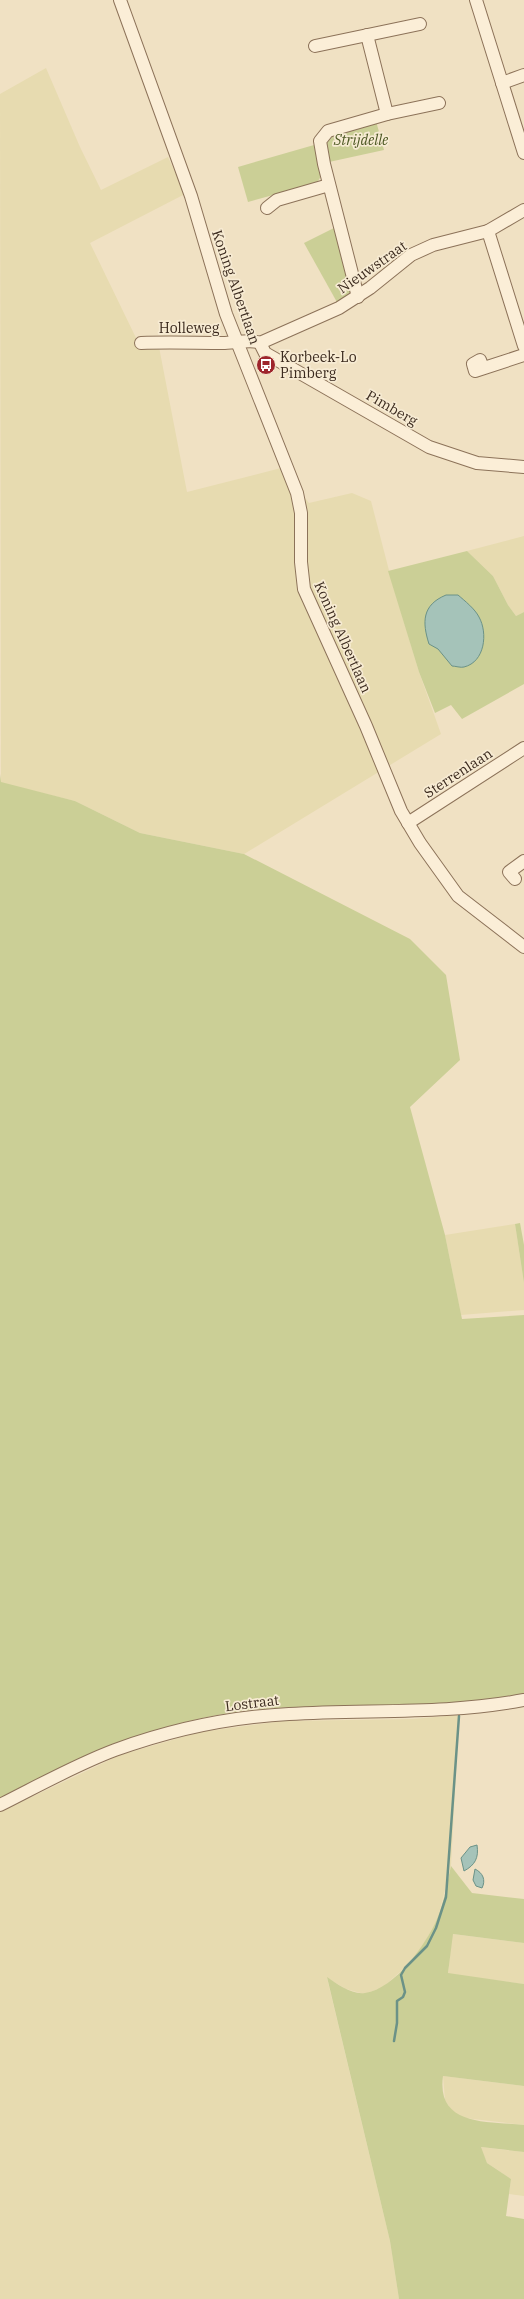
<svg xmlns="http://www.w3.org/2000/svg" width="524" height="2299" font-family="'IBM Plex Serif',serif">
<rect width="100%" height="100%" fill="#f0e1c3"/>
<g fill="#e7dbb0">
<path d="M46,68L80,147L101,190L168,157L185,194L90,243L138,342L159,347L187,492L281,468L309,503L352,493L371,501L392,582L419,672L441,734L244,854L140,833L75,801L1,783L0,94Z"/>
<path d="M524,536V612L516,616L508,605L493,576L467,551Z"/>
<path d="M515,1224L524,1283V1310L461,1315L445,1235Z"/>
<path d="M459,1715L451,1866L438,1918L421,1949L401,1971L382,1988L364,1994L346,1989L327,1978L390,2241L399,2299H0V1812L120,1755L200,1732L283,1721L412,1719Z"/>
<path d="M452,1934L524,1943V1984L448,1974Z"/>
<path d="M443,2076L524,2086V2125L464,2118L453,2113L445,2100Z"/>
<path d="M480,2147L524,2152V2196L509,2194L511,2179L487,2163Z"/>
</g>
<g fill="#cbcf96">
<path d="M376,121L384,150L329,162L324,144L331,134Z"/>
<path d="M314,145L321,176L317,183L248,202L238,167Z"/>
<path d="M336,227L352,293L338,304L304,243Z"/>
<path d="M467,551L493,576L508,605L516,616L524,612V684L462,719L451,705L435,713L419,672L388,571Z"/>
<path d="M0,774L1,782L75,801L140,833L244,854L410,939L446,975L460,1060L410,1107L445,1235L462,1319L524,1315V1694C491,1699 458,1704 425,1705C360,1708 293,1703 229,1713C147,1726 73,1761 0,1798Z"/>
<path d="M520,1223L524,1245V1283L515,1224Z"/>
<path d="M451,1866L472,1893L524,1899V1943L453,1934L448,1973L524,1984V2086L443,2076C436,2127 489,2121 524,2125V2152L481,2147L487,2163L511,2179L506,2216L524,2219V2299H399L390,2241L327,1977C337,1984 352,1995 365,1993C395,1989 426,1944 437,1919C444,1903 447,1883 451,1866Z"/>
</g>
<g fill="#a5c3b9" stroke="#6b9287">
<path d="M446,595H458C465,601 475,609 479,617C488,633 485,662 464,667C461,668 455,666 452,666L438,649L429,644C422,622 422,605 446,595Z"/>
<path d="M477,1845C479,1858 475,1865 464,1871L461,1858L470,1847Z"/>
<path d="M475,1869C483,1873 486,1880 482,1888L476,1886L473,1880Z"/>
</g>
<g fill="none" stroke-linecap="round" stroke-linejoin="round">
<path stroke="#6b9287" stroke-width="2.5" d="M394,2041L397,2023V2001L403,1997L405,1992L401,1975L405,1968L427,1946L436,1928L446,1897L459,1716"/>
<defs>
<g id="minor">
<path d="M120,0L191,196L226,314L297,493L301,513V562L304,589L366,726L401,811L420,843L458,896L524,947"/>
<path d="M476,0L524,153"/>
<path d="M367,35L387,114"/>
<path d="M315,46L420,24"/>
<path d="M502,83L524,75"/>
<path d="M267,208L277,200L329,185"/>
<path d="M488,231L524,346"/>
<path d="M358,297L324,164L320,141L328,131L387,114L439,103"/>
<path d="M141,343C169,342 196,343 223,343C233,343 253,339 260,343L339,308L370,288L411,255L433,245L488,231L524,210"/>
<path d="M260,343L265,353L429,447L477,463L524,467"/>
<path d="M483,368L480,360L473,364L475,371L524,355"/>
<path d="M408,823L524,748"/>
<path d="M515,879L509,872L524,861"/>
<path d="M0,1805C38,1786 75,1765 115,1750C170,1730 229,1717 289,1714C368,1709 445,1715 524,1700"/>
</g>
</defs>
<use href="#minor" stroke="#8c7259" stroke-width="14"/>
<use href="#minor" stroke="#fbeed7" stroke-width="12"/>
</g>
<defs>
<symbol id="bus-disc" viewBox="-11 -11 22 22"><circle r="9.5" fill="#9e252c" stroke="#f7ebd3"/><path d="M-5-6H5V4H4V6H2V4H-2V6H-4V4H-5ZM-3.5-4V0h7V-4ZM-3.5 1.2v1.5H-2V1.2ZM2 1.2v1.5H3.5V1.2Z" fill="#fff"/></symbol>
</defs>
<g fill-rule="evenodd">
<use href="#bus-disc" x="255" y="354" width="22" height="22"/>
</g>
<g text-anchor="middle" stroke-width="3.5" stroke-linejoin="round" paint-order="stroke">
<g font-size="14" font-style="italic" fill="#4d5823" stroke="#f7ebd3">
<text x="361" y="145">Strijdelle</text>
</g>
<g font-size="14" fill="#3b2a1e" stroke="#f7ebd3">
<text transform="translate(372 267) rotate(-35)" y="5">Nieuwstraat</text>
<text transform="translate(236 287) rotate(71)" y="5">Koning Albertlaan</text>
<text x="189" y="333">Holleweg</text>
<text transform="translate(392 408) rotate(30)" y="5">Pimberg</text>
<text transform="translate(343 637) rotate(66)" y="5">Koning Albertlaan</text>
<text transform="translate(458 773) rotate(-33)" y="5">Sterrenlaan</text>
<text transform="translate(252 1703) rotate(-7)" y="5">Lostraat</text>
</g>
<g font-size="14" fill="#3b2a1e" stroke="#f7ebd3" text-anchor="start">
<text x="280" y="362">Korbeek-Lo<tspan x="280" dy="16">Pimberg</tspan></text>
</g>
</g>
</svg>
